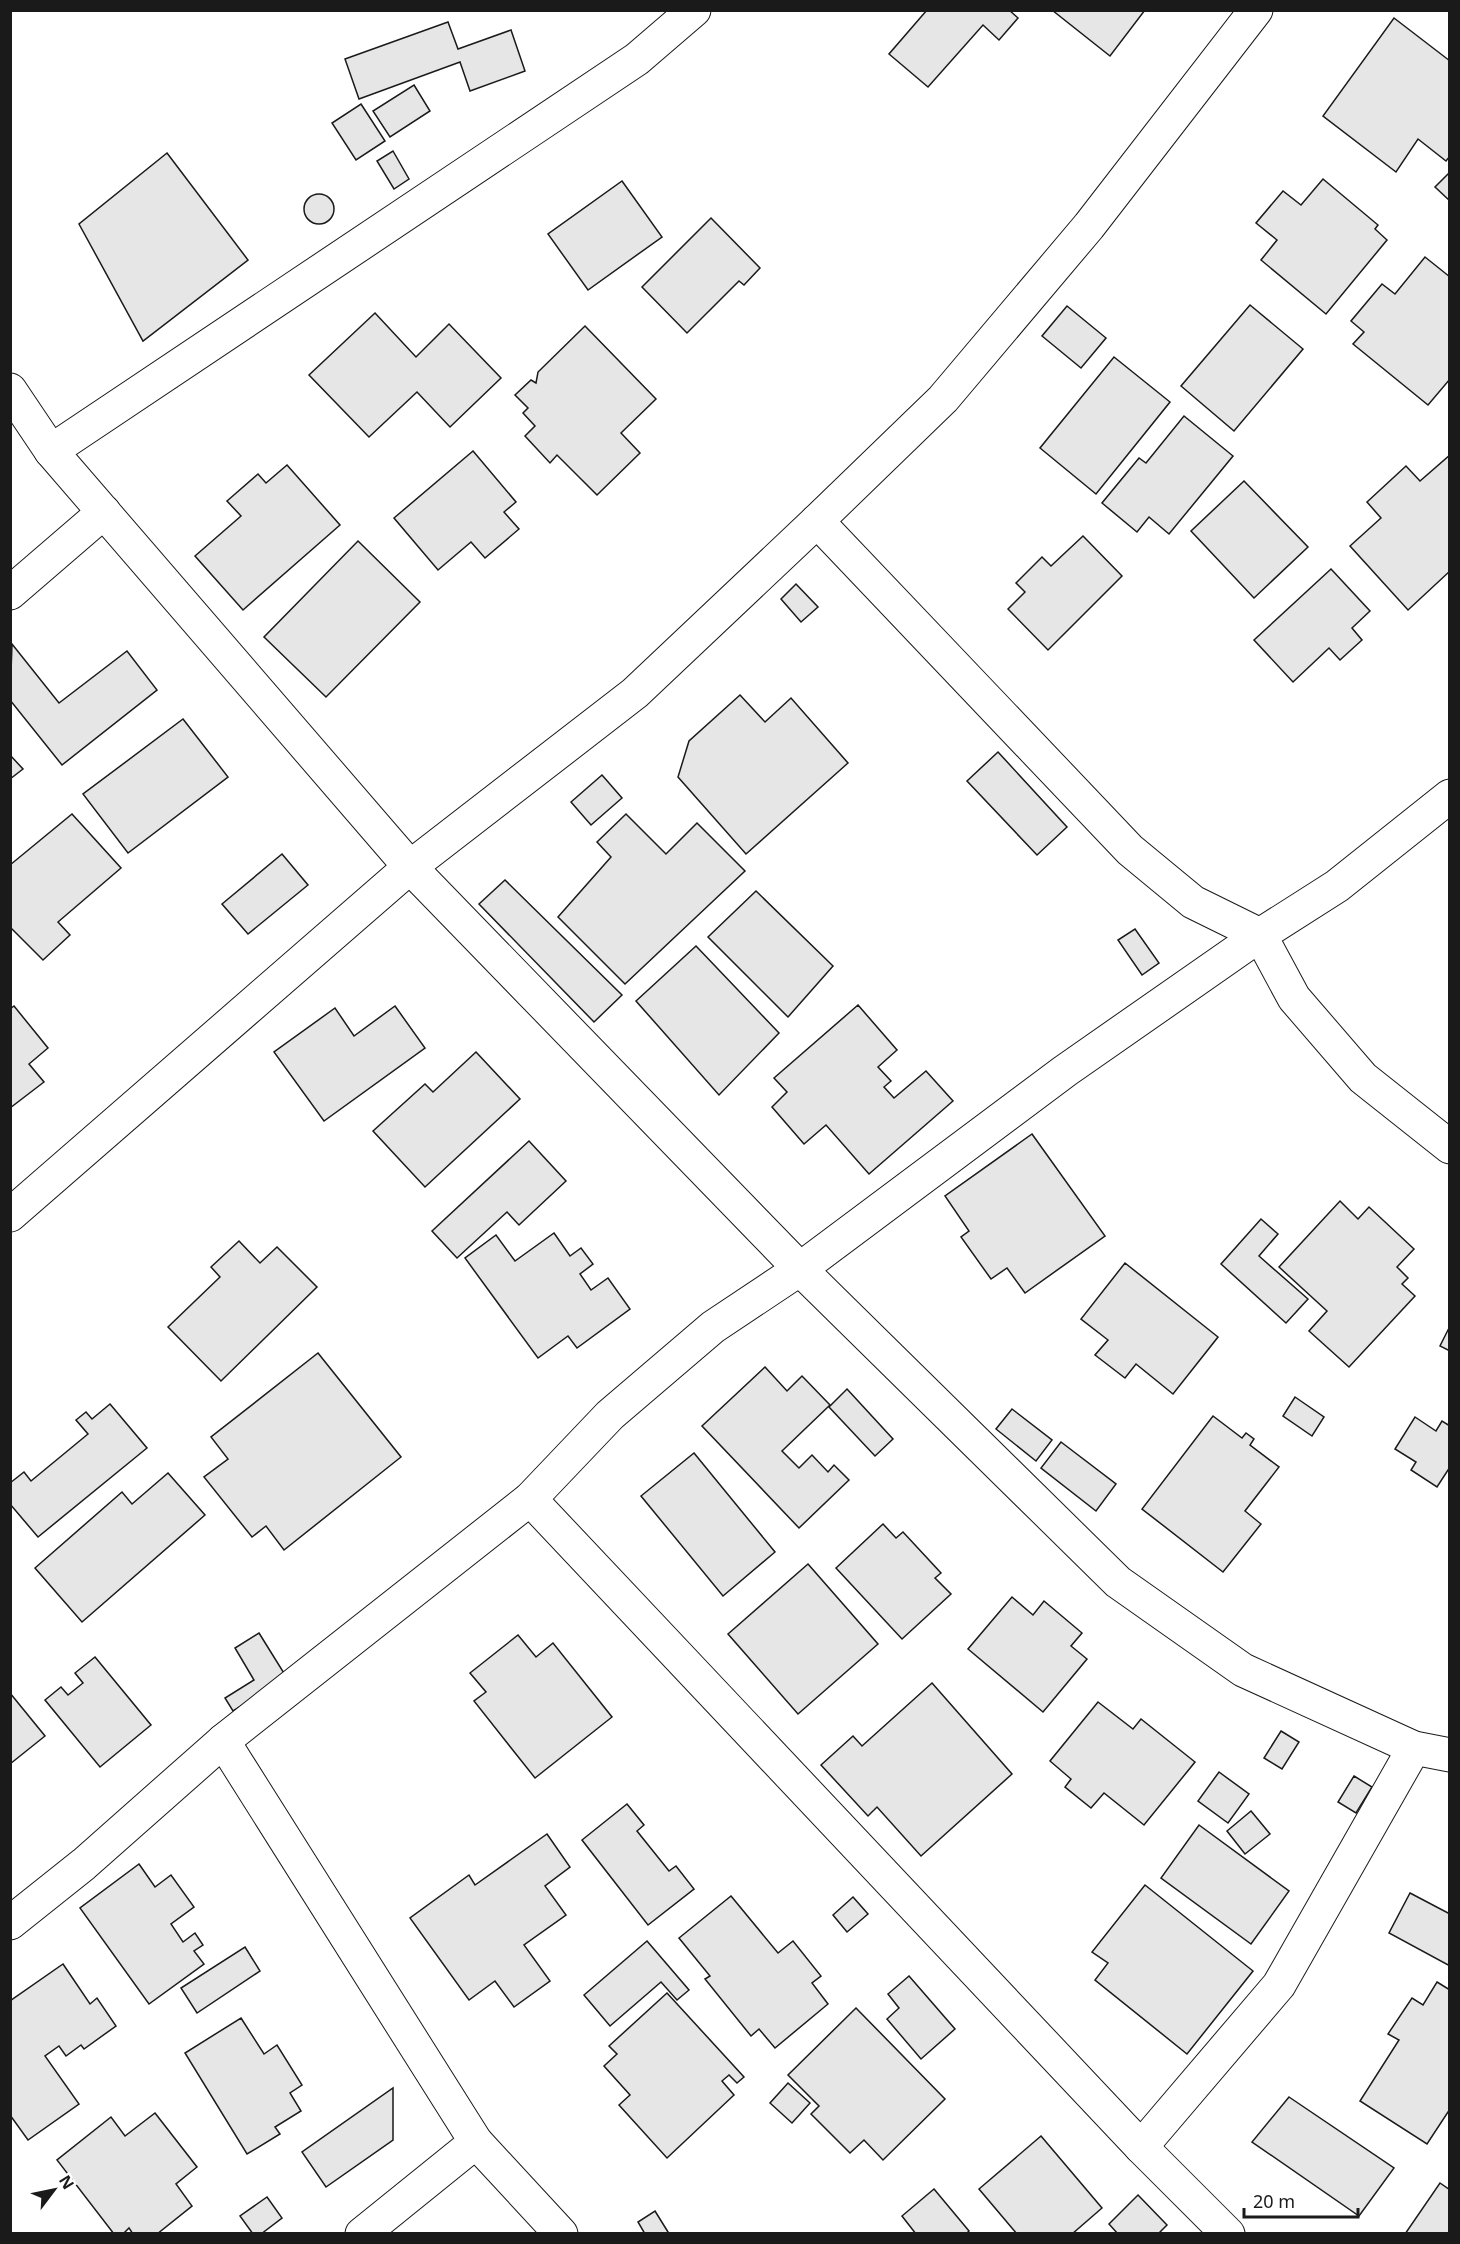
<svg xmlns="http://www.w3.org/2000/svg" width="1460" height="2244" font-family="'Noto Sans',sans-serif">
<rect width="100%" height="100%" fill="#fff"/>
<g fill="#e6e6e6" stroke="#1a1a1a" stroke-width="1.5">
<path d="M927,10H1009L1018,18L999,40L983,25L928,87L889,54Z"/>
<path d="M1052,10H1145L1110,56Z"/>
<path d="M1394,18L1450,61V156L1446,161L1418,139L1396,172L1323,116Z"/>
<path d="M448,22L458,49L511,30L525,71L470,91L460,62L359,99L345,59Z"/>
<path d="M414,85L430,111L390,137L373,111Z"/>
<path d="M361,104L385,141L356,160L332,123Z"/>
<path d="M393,151L409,179L394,189L377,161Z"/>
<path d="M167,153L248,260L143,341L79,224Z"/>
<path d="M1450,172V201L1435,187Z"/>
<path d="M1323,179L1378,225L1375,229L1387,240L1326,314L1261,260L1277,240L1256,223L1283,191L1301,205Z"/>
<path d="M622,181L662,237L588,290L548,234Z"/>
<circle cx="319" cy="209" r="15"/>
<path d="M711,218L760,268L744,285L739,281L687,333L642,287Z"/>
<path d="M1425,257L1450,277V379L1428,405L1353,344L1364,332L1351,321L1382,284L1395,294Z"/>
<path d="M1250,305L1303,349L1234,431L1181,386Z"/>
<path d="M1067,306L1106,338L1081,368L1042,336Z"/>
<path d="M375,313L416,357L449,324L501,378L450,427L417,392L369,437L309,375Z"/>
<path d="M585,326L656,399L621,433L640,453L597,495L557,455L550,463L525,436L535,426L523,413L528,408L515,395L531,380L536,383L538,372Z"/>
<path d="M1114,357L1170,402L1096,494L1040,448Z"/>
<path d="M1184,416L1233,456L1169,534L1149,517L1137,532L1102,503L1139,458L1146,463Z"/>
<path d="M473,451L516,502L504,512L519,529L485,558L471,542L438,570L394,518Z"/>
<path d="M1450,455V571L1408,610L1350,546L1381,518L1367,502L1406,466L1420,481Z"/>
<path d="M287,465L340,525L243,610L195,556L241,516L227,501L258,474L266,483Z"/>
<path d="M1244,481L1308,547L1254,598L1191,531Z"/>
<path d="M1083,536L1122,576L1048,650L1008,609L1025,592L1016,583L1042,557L1051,566Z"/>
<path d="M358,541L420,602L326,697L264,637Z"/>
<path d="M1331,569L1370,611L1352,628L1362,640L1340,660L1329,648L1293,682L1254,640Z"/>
<path d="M796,584L818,607L801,622L781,599Z"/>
<path d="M12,644L59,703L127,651L157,690L62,765L10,700Z"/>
<path d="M740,695L765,722L791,698L848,763L746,854L678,777L689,741Z"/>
<path d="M183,719L228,777L128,853L83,794Z"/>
<path d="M998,752L1067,827L1037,855L967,781Z"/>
<path d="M10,755L23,769L10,779Z"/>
<path d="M602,775L622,798L591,825L571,802Z"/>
<path d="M72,814L121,868L58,922L70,935L43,960L10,927V865Z"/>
<path d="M626,814L666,854L697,823L745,871L625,984L558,917L611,857L597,842Z"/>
<path d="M282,854L308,885L248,934L222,904Z"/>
<path d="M505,880L622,995L594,1022L479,904Z"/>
<path d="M756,891L833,966L788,1017L708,937Z"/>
<path d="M1135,929L1159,963L1142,975L1118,940Z"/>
<path d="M696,946L779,1033L719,1095L636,1001Z"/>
<path d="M858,1005L897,1050L878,1067L891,1081L884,1087L894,1098L926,1071L953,1101L869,1174L826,1125L804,1144L772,1107L787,1092L774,1078Z"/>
<path d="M14,1006L48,1048L29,1064L44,1082L10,1108V1009Z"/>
<path d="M395,1006L425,1048L324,1121L274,1052L335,1008L354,1036Z"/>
<path d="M476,1052L520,1099L425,1187L373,1131L425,1084L433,1092Z"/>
<path d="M1032,1134L1105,1236L1025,1293L1007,1268L991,1279L961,1237L969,1231L945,1196Z"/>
<path d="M529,1141L566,1181L519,1225L507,1212L457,1258L432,1231Z"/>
<path d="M1340,1201L1358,1219L1369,1207L1414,1249L1397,1267L1408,1278L1402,1284L1415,1296L1349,1367L1309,1331L1327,1311L1279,1267Z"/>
<path d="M1261,1219L1278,1234L1259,1256L1308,1299L1286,1323L1221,1264Z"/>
<path d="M554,1233L570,1256L581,1248L593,1264L580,1274L591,1290L608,1278L630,1309L577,1348L568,1336L538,1358L465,1258L496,1235L515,1261Z"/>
<path d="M239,1241L260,1263L277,1247L317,1287L221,1381L168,1327L220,1277L211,1267Z"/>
<path d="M1125,1263L1218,1337L1173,1394L1136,1364L1125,1378L1095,1355L1108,1340L1081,1319Z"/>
<path d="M1450,1326V1351L1440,1346Z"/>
<path d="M318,1353L401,1457L284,1550L266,1526L252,1537L204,1477L228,1459L211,1437Z"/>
<path d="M765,1367L787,1391L802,1376L830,1405L782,1451L799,1468L812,1455L828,1472L834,1465L849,1480L799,1528L702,1426Z"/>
<path d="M847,1389L893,1439L875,1456L829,1407Z"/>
<path d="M1295,1397L1324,1417L1312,1436L1283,1416Z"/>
<path d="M110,1404L147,1448L38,1537L10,1504V1483L24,1472L31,1481L88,1434L76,1420L86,1412L92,1419Z"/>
<path d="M1012,1409L1052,1440L1036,1461L996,1429Z"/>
<path d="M1213,1416L1242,1438L1246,1433L1254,1439L1250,1445L1279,1467L1245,1511L1261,1524L1223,1572L1142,1509Z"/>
<path d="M1415,1417L1436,1431L1442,1421L1450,1426V1467L1437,1487L1411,1470L1416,1462L1395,1449Z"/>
<path d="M1061,1442L1116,1484L1096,1511L1041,1468Z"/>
<path d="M694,1453L775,1552L723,1596L641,1496Z"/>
<path d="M168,1473L205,1515L82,1622L35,1568L122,1492L132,1504Z"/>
<path d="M883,1524L896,1538L903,1532L941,1573L935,1578L951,1594L902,1639L836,1568Z"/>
<path d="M808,1564L878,1644L798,1714L728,1634Z"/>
<path d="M1012,1597L1033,1615L1044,1601L1082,1633L1071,1646L1087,1659L1043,1712L968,1649Z"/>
<path d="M259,1633L287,1678L233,1711L225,1698L254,1680L235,1648Z"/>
<path d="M518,1635L536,1657L553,1643L612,1717L535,1778L474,1701L486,1692L470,1673Z"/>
<path d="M95,1657L151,1725L100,1767L45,1700L61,1687L68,1695L83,1683L75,1673Z"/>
<path d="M932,1683L1012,1774L921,1856L877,1807L868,1816L821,1765L853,1736L862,1746Z"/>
<path d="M10,1693L45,1736L10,1764Z"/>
<path d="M1098,1702L1133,1729L1141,1719L1195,1762L1144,1825L1104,1793L1091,1808L1065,1787L1071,1779L1050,1761Z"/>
<path d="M1281,1731L1299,1742L1282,1769L1264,1758Z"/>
<path d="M1219,1772L1249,1794L1228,1823L1198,1801Z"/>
<path d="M1354,1776L1372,1787L1356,1813L1338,1802Z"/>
<path d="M627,1804L644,1825L637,1831L669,1871L676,1866L694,1889L648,1925L582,1840Z"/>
<path d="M1251,1811L1270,1834L1245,1854L1227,1831Z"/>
<path d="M1199,1825L1289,1891L1251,1944L1161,1878Z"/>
<path d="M547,1834L570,1867L545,1886L566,1915L524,1945L550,1981L514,2007L495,1981L469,2000L410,1918L469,1875L475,1885Z"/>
<path d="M139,1864L155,1887L171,1875L194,1907L171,1924L183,1942L195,1933L203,1945L194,1951L204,1964L149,2004L80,1908Z"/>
<path d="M1145,1885L1253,1971L1187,2054L1095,1980L1108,1963L1092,1952Z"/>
<path d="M1410,1893L1450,1914V1966L1389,1933Z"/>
<path d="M731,1896L778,1953L793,1941L821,1976L812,1983L828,2004L775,2048L759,2029L751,2036L705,1979L710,1976L679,1938Z"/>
<path d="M853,1897L868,1914L847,1932L833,1915Z"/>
<path d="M647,1941L689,1990L677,2000L661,1982L610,2026L584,1995Z"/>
<path d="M245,1947L260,1971L197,2013L181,1988Z"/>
<path d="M63,1964L90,2004L97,1998L116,2026L84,2049L81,2045L66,2056L59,2046L45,2056L79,2104L28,2140L10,2115V2001Z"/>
<path d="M909,1976L955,2029L921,2059L887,2019L899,2008L888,1994Z"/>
<path d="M1437,1982L1450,1990V2109L1427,2144L1360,2101L1399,2040L1388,2034L1412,1998L1423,2005Z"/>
<path d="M667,1993L744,2077L737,2083L729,2075L722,2081L734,2095L667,2158L619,2105L630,2095L604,2066L617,2054L609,2046Z"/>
<path d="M856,2008L945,2099L883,2160L864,2140L850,2153L811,2114L819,2106L788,2075Z"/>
<path d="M241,2018L264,2054L277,2045L302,2085L290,2093L301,2111L275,2127L280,2134L247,2154L185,2053Z"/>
<path d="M788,2083L810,2103L792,2123L770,2103Z"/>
<path d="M393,2088V2140L326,2187L302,2152Z"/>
<path d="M1289,2097L1394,2168L1359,2216L1252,2142Z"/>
<path d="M155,2113L197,2167L176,2184L192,2206L157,2234H133L129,2228L123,2234H114L57,2160L111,2117L125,2136Z"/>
<path d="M1041,2136L1102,2208L1072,2234H1017L979,2189Z"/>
<path d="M1440,2183L1450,2190V2234H1405Z"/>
<path d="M934,2189L969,2231L966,2234H916L902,2216Z"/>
<path d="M1138,2195L1167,2225L1158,2234H1118L1109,2224Z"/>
<path d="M267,2197L282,2218L261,2234H253L240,2216Z"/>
<path d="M655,2211L668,2232L666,2234H645L638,2222Z"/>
</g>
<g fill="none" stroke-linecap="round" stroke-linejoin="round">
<defs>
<g id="street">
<path d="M10,390L51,451L410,867L800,1269L1118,1582L1243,1670L1414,1748L1450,1755"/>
<path d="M51,451L637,59L694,10"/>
<path d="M817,521L1130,850L1193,902L1260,935L1294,998L1363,1078L1450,1147"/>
<path d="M10,593L104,512"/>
<path d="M10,1215L410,867L635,693L817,521L943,399L1089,226L1256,10"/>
<path d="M530,1499L1141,2147L1228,2234"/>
<path d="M223,1741L476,2142L561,2234"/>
<path d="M10,1923L84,1864L223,1741L530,1499L610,1415L713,1327L800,1269L1065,1071L1260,935L1337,886L1450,796"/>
<path d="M1141,2147L1279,1985L1414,1748"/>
<path d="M362,2234L476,2142"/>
</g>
</defs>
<use href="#street" stroke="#1a1a1a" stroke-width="35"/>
<use href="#street" stroke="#fff" stroke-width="33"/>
</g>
<rect width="1460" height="2244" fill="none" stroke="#1a1a1a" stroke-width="24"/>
<g transform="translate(54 2190) rotate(58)" stroke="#ffffff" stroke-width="4.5" paint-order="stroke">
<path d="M0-4.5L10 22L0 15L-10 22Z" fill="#1a1a1a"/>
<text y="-9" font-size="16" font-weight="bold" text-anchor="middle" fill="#1a1a1a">N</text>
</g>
<path d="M1244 2208v9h114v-9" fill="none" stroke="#1a1a1a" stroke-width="3"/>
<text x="1253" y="2208" font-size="18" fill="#1a1a1a" stroke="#ffffff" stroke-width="4.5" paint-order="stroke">20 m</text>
</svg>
